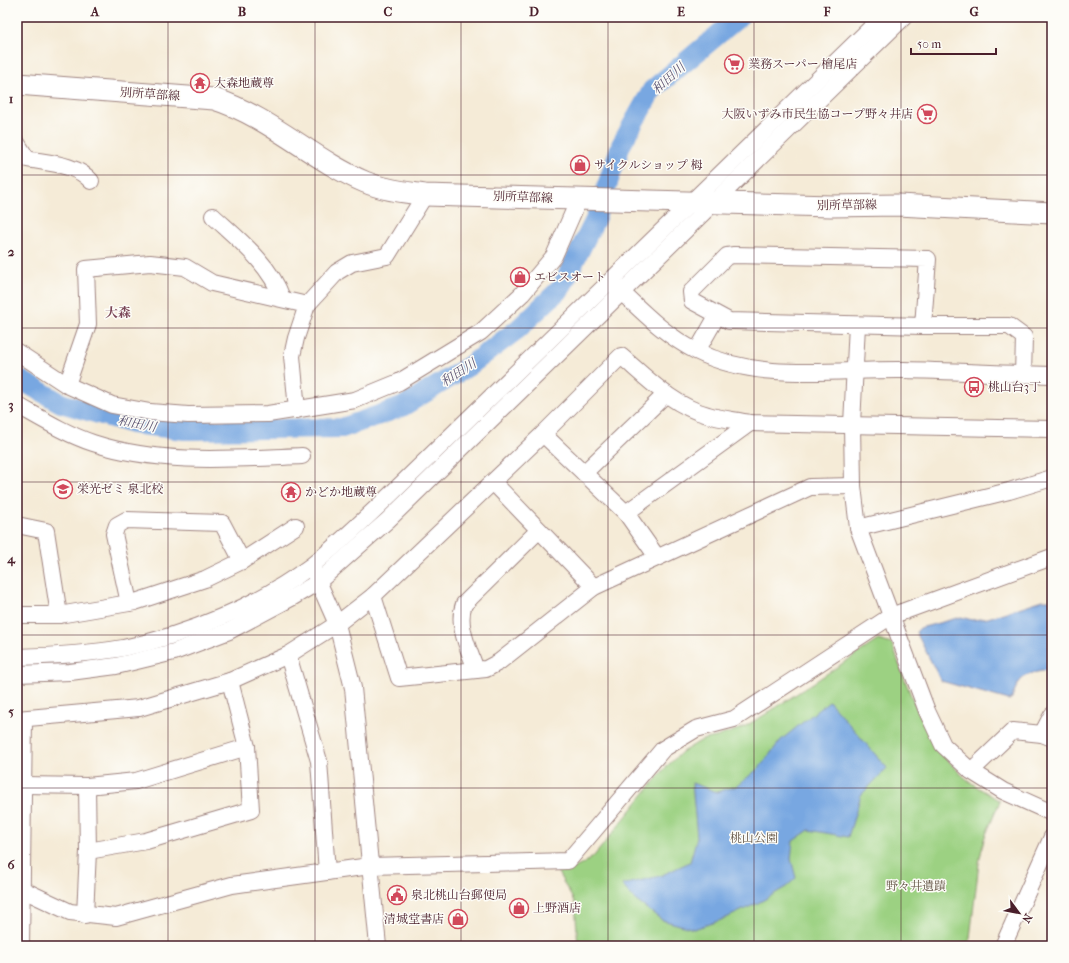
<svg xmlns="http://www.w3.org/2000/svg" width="1069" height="963" font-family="'IM FELL French Canon','Noto Serif JP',serif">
<rect width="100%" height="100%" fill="#fdfcf7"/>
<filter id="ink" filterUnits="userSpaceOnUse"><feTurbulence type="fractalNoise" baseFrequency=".025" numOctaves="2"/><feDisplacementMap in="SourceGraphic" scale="8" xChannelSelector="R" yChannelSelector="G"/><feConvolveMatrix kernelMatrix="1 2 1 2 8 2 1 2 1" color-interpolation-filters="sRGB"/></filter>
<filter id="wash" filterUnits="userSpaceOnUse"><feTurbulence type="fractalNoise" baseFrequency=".012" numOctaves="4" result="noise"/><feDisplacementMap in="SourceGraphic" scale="16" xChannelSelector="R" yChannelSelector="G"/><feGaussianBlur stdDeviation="0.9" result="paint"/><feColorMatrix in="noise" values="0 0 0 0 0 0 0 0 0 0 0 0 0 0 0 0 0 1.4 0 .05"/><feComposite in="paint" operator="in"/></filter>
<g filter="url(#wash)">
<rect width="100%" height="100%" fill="#f5ebd7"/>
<path fill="#9cd182" stroke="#737856" d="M878,640L892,644C908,689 923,736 958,771C970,784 986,792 1000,801L984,839L979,863L969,946H578L575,903L556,869C573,871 581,866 594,856L666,767L682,752L702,740L716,737L742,728L766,714Z"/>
<g fill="#78a7e1" stroke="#616386">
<path d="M1043,600H1052V669C1028,674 1020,673 1012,698L1009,700L941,681L916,632L920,628L961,617L972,620L988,618Z"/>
<path d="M829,701L887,768L861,795L848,837L809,830L793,841L791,859L796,878L786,887L760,902L724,919L694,929L662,920L635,900L622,885L660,876L690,862L697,837L692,783L717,792L737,786L759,768L781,740Z"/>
</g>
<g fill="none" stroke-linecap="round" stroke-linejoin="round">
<path stroke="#78a7e1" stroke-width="20" d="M17,378L61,403L132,424L185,430L342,428L402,407L469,366L518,329L561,288L595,220L621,145L652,90L739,17"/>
</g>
</g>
<g filter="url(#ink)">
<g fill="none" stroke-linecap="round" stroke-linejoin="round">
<defs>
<g id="minor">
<path d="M17,143L27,159C47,163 77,164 91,181"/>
<path d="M213,216C239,240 270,264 282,298"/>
<path d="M614,285C640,309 664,335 696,351C761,383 834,369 904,370C953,371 1003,374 1052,375"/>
<path d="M307,305L337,272L352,263L387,256L425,195"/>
<path d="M857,325L852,424L853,486L858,528L927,711L943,745L971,771L1003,791L1052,813"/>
<path d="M923,326L928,259L734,255L727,256L691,292L692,301L729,321L923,326H1009L1024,337L1023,375"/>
<path d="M697,351L717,316"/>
<path d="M17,352L67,385L112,405L150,412L188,415L268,414L355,400L399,382L481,332L522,294L554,256L579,199"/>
<path d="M67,385L88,324L86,269L150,263L185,267L212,283L307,305L296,338L292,356L297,410"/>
<path d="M17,405C42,419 66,434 93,443C161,465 232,459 302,456"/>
<path d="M543,434L626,513L657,557"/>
<path d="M584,473L666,394"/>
<path d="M493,482L594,587"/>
<path d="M626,513L750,423"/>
<path d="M17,525L46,531L59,615"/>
<path d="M858,528L1009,491L1052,478"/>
<path d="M314,572L337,624L353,688L378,946"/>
<path d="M373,596L399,678L486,669L499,662L594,587L810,487L853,486"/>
<path d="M129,603L114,534L117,525L126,520L222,523L242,561"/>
<path d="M17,615H59L135,602L205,579L242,561L296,526"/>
<path d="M288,655L319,761L327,872"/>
<path d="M17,657C52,656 88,654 123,648C188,635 257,606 311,566C339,544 365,519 390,495L882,17"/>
<path d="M476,670C469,649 456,625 464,604L539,530"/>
<path d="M17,674L70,672L116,666L174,652L229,631L293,597L318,582L388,520L904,17"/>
<path d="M17,719L139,708L230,681L288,655L337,624L373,596L543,434L621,356C647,378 673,406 708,415C721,419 736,420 750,423L1052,429"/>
<path d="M1042,734L1052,715"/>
<path d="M971,771L1013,731L1042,734L1052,738"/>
<path d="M23,785L87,786L136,781L247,747"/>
<path d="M88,851L146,841L251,810L247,747L230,681"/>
<path d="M17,887L70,912L116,917L232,885L370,866L568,861L663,749L696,729L734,719L891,616L1052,557"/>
<path d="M85,915L88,851L87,786"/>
<path d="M21,946L24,719"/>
<path d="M1003,946L1052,837"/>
</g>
<path id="major" d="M17,84L214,99C269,116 313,160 365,182C384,190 405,192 425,195L831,206L898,205L1052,213"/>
</defs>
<use href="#minor" stroke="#a08581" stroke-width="18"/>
<use href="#major" stroke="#a08581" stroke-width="23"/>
<use href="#minor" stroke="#fff" stroke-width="16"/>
<use href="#major" stroke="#fff" stroke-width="21"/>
</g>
</g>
<path fill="none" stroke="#4a1f2b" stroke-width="1" stroke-opacity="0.55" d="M168,17V946M315,17V946M461,17V946M608,17V946M754,17V946M901,17V946M17,175H1052M17,328H1052M17,482H1052M17,635H1052M17,788H1052"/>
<defs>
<symbol id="supermarket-ring" viewBox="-11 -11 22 22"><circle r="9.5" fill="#fdfcf7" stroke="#d1495b" stroke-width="1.5"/><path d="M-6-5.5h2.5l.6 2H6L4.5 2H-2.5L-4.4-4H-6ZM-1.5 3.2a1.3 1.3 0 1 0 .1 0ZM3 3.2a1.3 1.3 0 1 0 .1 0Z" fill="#d1495b"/></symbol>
<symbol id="temple-ring" viewBox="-11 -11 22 22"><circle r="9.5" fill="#fdfcf7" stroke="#d1495b" stroke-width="1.5"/><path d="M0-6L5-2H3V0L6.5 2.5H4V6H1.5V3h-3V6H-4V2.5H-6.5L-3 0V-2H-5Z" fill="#d1495b"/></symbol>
<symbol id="shop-ring" viewBox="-11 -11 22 22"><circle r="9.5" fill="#fdfcf7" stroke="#d1495b" stroke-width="1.5"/><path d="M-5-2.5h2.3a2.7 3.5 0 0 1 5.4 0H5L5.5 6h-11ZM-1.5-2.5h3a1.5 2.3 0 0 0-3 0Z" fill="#d1495b"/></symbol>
<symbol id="bus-ring" viewBox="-11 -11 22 22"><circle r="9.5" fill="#fdfcf7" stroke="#d1495b" stroke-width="1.5"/><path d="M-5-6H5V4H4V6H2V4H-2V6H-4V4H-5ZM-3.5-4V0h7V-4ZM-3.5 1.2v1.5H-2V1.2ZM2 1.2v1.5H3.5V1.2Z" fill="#d1495b"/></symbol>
<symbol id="school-ring" viewBox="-11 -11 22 22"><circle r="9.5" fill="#fdfcf7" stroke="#d1495b" stroke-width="1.5"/><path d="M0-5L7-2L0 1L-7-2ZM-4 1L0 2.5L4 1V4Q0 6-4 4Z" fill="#d1495b"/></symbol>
<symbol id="civic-ring" viewBox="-11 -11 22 22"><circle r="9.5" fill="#fdfcf7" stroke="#d1495b" stroke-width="1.5"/><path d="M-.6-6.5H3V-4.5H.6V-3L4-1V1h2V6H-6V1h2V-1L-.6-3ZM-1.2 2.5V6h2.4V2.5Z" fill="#d1495b"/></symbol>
</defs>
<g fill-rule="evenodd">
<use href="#supermarket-ring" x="723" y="53" width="22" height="22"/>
<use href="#temple-ring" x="189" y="72" width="22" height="22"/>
<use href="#supermarket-ring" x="916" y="103" width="22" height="22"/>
<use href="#shop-ring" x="569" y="154" width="22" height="22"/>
<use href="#shop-ring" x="509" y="266" width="22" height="22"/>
<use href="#bus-ring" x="963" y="376" width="22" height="22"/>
<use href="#school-ring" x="52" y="478" width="22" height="22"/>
<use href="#temple-ring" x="280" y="481" width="22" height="22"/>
<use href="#civic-ring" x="386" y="884" width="22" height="22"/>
<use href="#shop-ring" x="508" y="897" width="22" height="22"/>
<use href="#shop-ring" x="447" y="908" width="22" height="22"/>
</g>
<g text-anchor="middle" stroke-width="3" stroke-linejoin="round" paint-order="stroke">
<g font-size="12" fill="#4a1f2b" stroke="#fdfcf7" text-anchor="start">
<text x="748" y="68">業務スーパー 檜尾店</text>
<text x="214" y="87">大森地蔵尊</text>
<text x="913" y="118" text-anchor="end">大阪いずみ市民生協コープ野々井店</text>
<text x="594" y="169">サイクルショップ 栂</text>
<text x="534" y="281">エビスオート</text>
<text x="988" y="391">桃山台3丁</text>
<text x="77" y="493">栄光ゼミ 泉北校</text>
<text x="305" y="496">かどか地蔵尊</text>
<text x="411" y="899">泉北桃山台郵便局</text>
<text x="533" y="912">上野酒店</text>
<text x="444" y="923" text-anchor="end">清城堂書店</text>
</g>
<g font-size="12" fill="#4a1f2b" stroke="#fdfcf7">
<text transform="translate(150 94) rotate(4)" y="4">別所草部線</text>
<text transform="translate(523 197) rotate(2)" y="4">別所草部線</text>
<text transform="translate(847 205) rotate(-1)" y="4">別所草部線</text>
</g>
<g font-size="12" fill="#635445" stroke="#fdfcf7">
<text x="754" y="842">桃山公園</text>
<text x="916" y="890">野々井遺蹟</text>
</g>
<g font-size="13" font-style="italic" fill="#5c5574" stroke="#fdfcf7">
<text transform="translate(668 78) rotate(-42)" y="5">和田川</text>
<text transform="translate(458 372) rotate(-33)" y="5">和田川</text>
<text transform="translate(137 423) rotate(11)" y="5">和田川</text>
</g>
<g font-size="13" font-weight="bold" fill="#7a4657" stroke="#fdfcf7">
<text x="118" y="317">大森</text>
</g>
</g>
<rect width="1069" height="963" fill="none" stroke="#fdfcf7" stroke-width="44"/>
<g transform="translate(1019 913) rotate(122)" stroke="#fdfcf7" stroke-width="3" paint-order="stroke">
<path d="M0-3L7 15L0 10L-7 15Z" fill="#4a1f2b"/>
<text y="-6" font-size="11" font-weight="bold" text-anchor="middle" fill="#4a1f2b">N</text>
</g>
<path d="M911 48v6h85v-6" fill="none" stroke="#4a1f2b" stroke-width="2"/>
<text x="917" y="48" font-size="12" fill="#4a1f2b" stroke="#fdfcf7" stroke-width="3" paint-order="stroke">50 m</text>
<rect x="22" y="22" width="1025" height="919" fill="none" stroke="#4a1f2b" stroke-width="1.5"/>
<g font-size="13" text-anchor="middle" font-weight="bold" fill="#4a1f2b">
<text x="95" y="16">A</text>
<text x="242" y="16">B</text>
<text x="388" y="16">C</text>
<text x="534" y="16">D</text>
<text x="681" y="16">E</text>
<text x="827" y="16">F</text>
<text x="974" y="16">G</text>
<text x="11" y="103">1</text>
<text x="11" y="256">2</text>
<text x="11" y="409">3</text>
<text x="11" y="563">4</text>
<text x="11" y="716">5</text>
<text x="11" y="869">6</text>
</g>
</svg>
